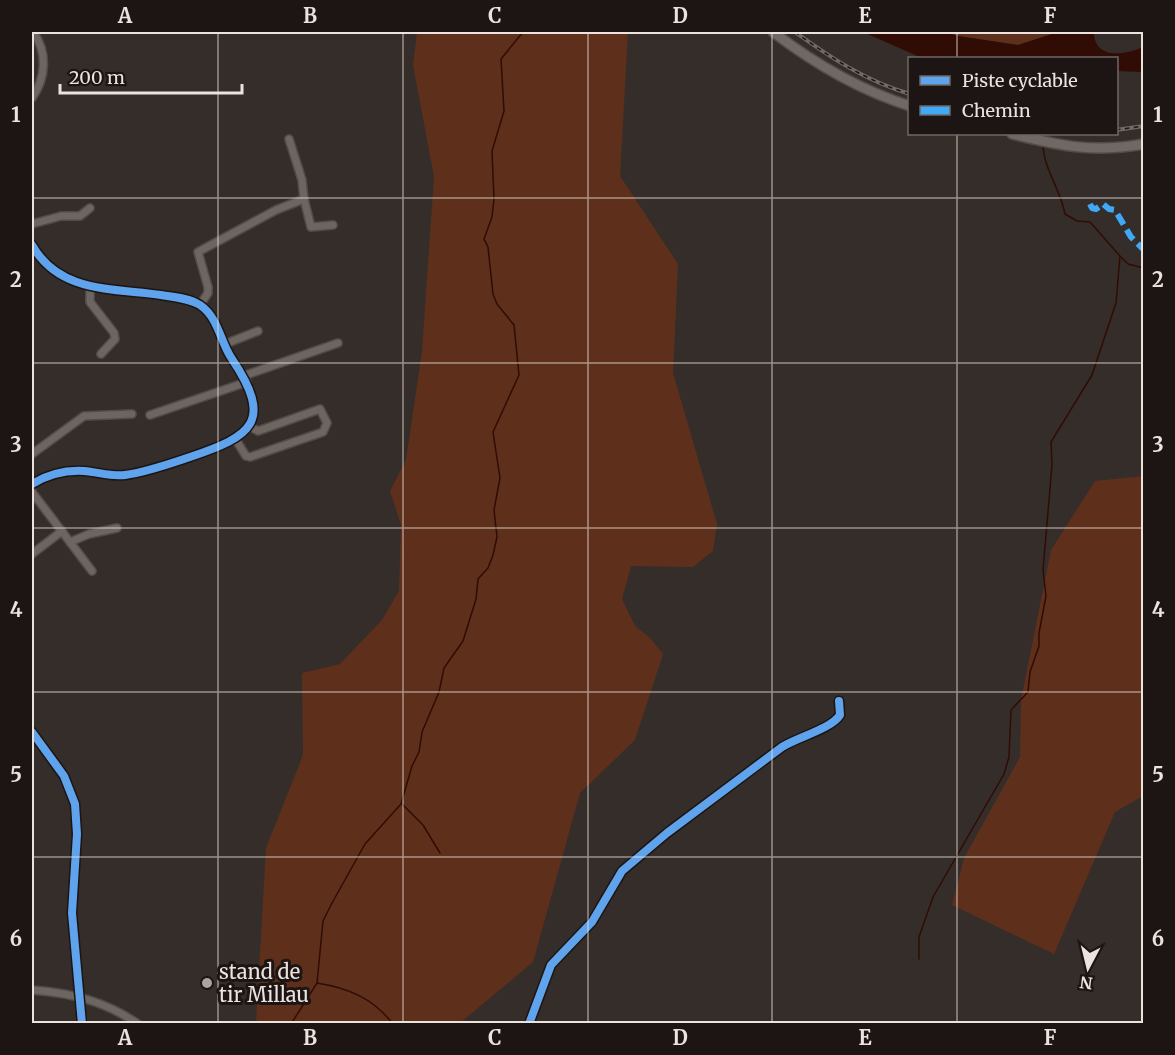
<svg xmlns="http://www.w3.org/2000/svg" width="1175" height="1055" font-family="Merriweather,serif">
<rect width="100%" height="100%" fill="#352d2a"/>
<g fill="#5e301c">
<path d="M417,32H628L620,176L678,264L673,373L717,524L713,551L693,567L631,566L622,599L635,626L650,638L663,654L635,740L580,793L533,962L460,1023H256L266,848L303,755L302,673L340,664L382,620L399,591L401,525L390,491L406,460L422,351L434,177L413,65Z"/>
<path d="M945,32H1058L1018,45L958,36Z"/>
<path d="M1143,476V796L1115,812L1054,954L952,905L964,858L1020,757L1021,700L1051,550L1095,481Z"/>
</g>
<path fill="#300c04" d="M863,32H945L958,36L1018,45L1058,32H1094C1094,60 1125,55 1143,47V72L1117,71L1116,58H922Z"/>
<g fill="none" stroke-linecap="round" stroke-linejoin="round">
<g stroke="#300c04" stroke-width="1.5">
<path d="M1121,257L1128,264L1144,268"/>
<path d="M402,804L423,825L440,853"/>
<path d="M919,959V937L933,897L1004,774L1009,757L1011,710L1028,692L1030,672L1039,646V633L1046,596L1043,570L1052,465L1051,442L1092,375L1116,303L1120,256L1090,222L1077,221L1065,214C1061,191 1044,169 1043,146"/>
<path d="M317,983C348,988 373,998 393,1024"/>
<path d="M291,1024L317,983L323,921L332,903L365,844L401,804L412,766L419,752L422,732L439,692L444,668L463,641L476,599L478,579L488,568L493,555L497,537L494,510L500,478L493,432L519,375L514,325L497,304L493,294L488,247L484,239L492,217L494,199L492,151L504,111L501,59L523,32"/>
</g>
<defs>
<g id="street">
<path d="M32,98C46,78 48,52 33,32"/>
<path d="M304,199L311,227L333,225"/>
<path d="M32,224L61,216H80L90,208"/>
<path d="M32,245C59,293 112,288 161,295C174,297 189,298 200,305C219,318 220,342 232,359C274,422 252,436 190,457C169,464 147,472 125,475C111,477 98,472 84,471C66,470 47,475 32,484"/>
<path d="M90,286V302L114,333L115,339L101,354"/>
<path d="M200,305L208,293V287L198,252L276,210L304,199L302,180L289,139"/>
<path d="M225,344L258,331"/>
<path d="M243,376L338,343"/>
<path d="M150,415L247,382"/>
<path d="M236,440L246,456L250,457L323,432L327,423L320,409L258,431L249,426"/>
<path d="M32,454L84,416L132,414"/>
<path d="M32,492L92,571"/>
<path d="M70,542L89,534L117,528"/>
<path d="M32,554L62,531"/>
<path d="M32,732L64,776L75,804L77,834L72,913L82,1024"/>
<path d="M32,990C71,993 105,1001 138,1024"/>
<path d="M529,1024L551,965L592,922L622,871L667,833L782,747C798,737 831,729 840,715L839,701"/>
</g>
<g id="secondary">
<path d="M773,32C815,64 859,90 910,106"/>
<path d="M1012,134C1061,146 1093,153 1144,144"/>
</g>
</defs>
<use href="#street" stroke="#524b48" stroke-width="10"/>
<use href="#secondary" stroke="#524b48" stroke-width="12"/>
<use href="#street" stroke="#6c6562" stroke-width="7"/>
<use href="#secondary" stroke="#706864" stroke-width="9"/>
<defs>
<g id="rail">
<path d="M795,32C831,58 866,81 910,94"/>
<path d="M1116,130L1144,126"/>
</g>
</defs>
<use href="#rail" stroke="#706a67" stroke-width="4"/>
<use href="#rail" stroke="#1c1513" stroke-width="1.5" stroke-dasharray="4.5" stroke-linecap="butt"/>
<path stroke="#3fa9f5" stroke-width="6" stroke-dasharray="12 6" stroke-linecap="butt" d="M1090,204L1092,208L1096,209L1103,204L1109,209L1115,210L1131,237L1144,250"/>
<defs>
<g id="cycleway">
<path d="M32,245C59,293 112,288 161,295C174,297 189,298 200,305C219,318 220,342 232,359C274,422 252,436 190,457C169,464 147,472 125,475C111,477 98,472 84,471C66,470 47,475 32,484"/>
<path d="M32,732L64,776L75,804L77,834L72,913L82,1024"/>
<path d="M529,1024L551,965L592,922L622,871L667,833L782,747C798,737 831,729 840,715L839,701"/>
</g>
</defs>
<use href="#cycleway" stroke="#1c1513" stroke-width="11"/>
<use href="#cycleway" stroke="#60a3ed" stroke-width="8"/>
</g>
<path fill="none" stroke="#ece3df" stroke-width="1.5" stroke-opacity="0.55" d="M218,32V1024M403,32V1024M588,32V1024M772,32V1024M957,32V58M957,134V1024M32,198H1144M32,363H1144M32,528H1144M32,692H1144M32,857H1144"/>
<circle fill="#aca3a0" stroke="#1c1513" stroke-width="2" cx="207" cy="983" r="6"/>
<g text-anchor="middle" stroke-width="6" stroke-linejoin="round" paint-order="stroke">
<g font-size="20" fill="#ece3df" stroke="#1c1513" text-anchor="start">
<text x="219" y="979">stand de<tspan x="219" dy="23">tir Millau</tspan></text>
</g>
</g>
<rect width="1175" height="1055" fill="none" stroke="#1c1513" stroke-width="66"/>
<rect x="908" y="57" width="210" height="78" fill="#1c1513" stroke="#6f6765" stroke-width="1.5"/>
<rect x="920" y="76" width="30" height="9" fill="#60a3ed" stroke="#6f6765" stroke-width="1.5"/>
<text x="962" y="87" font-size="18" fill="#ece3df">Piste cyclable</text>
<rect x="920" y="106" width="30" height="9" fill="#3fa9f5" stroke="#6f6765" stroke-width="1.5"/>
<text x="962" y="117" font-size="18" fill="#ece3df">Chemin</text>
<g transform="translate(1088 968) rotate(187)" stroke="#1c1513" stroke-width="4.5" paint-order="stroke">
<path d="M0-4.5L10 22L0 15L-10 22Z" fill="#ece3df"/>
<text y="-9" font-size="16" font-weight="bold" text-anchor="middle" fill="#ece3df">N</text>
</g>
<path d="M60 84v9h182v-9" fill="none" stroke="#ece3df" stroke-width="3"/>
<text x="69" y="84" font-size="18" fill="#ece3df" stroke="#1c1513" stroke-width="4.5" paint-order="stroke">200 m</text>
<rect x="33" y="33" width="1109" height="989" fill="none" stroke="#ece3df" stroke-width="2"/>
<g font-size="20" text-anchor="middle" font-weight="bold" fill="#ece3df">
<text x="125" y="23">A</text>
<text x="310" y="23">B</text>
<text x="495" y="23">C</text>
<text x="680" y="23">D</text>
<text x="865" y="23">E</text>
<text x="1050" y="23">F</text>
<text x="16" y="122">1</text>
<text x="1158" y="122">1</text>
<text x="16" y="287">2</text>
<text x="1158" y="287">2</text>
<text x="16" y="452">3</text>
<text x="1158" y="452">3</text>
<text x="16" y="617">4</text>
<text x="1158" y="617">4</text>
<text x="16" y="782">5</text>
<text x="1158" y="782">5</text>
<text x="16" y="946">6</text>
<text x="1158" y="946">6</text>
<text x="125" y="1045">A</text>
<text x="310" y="1045">B</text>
<text x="495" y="1045">C</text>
<text x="680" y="1045">D</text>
<text x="865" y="1045">E</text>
<text x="1050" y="1045">F</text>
</g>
</svg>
